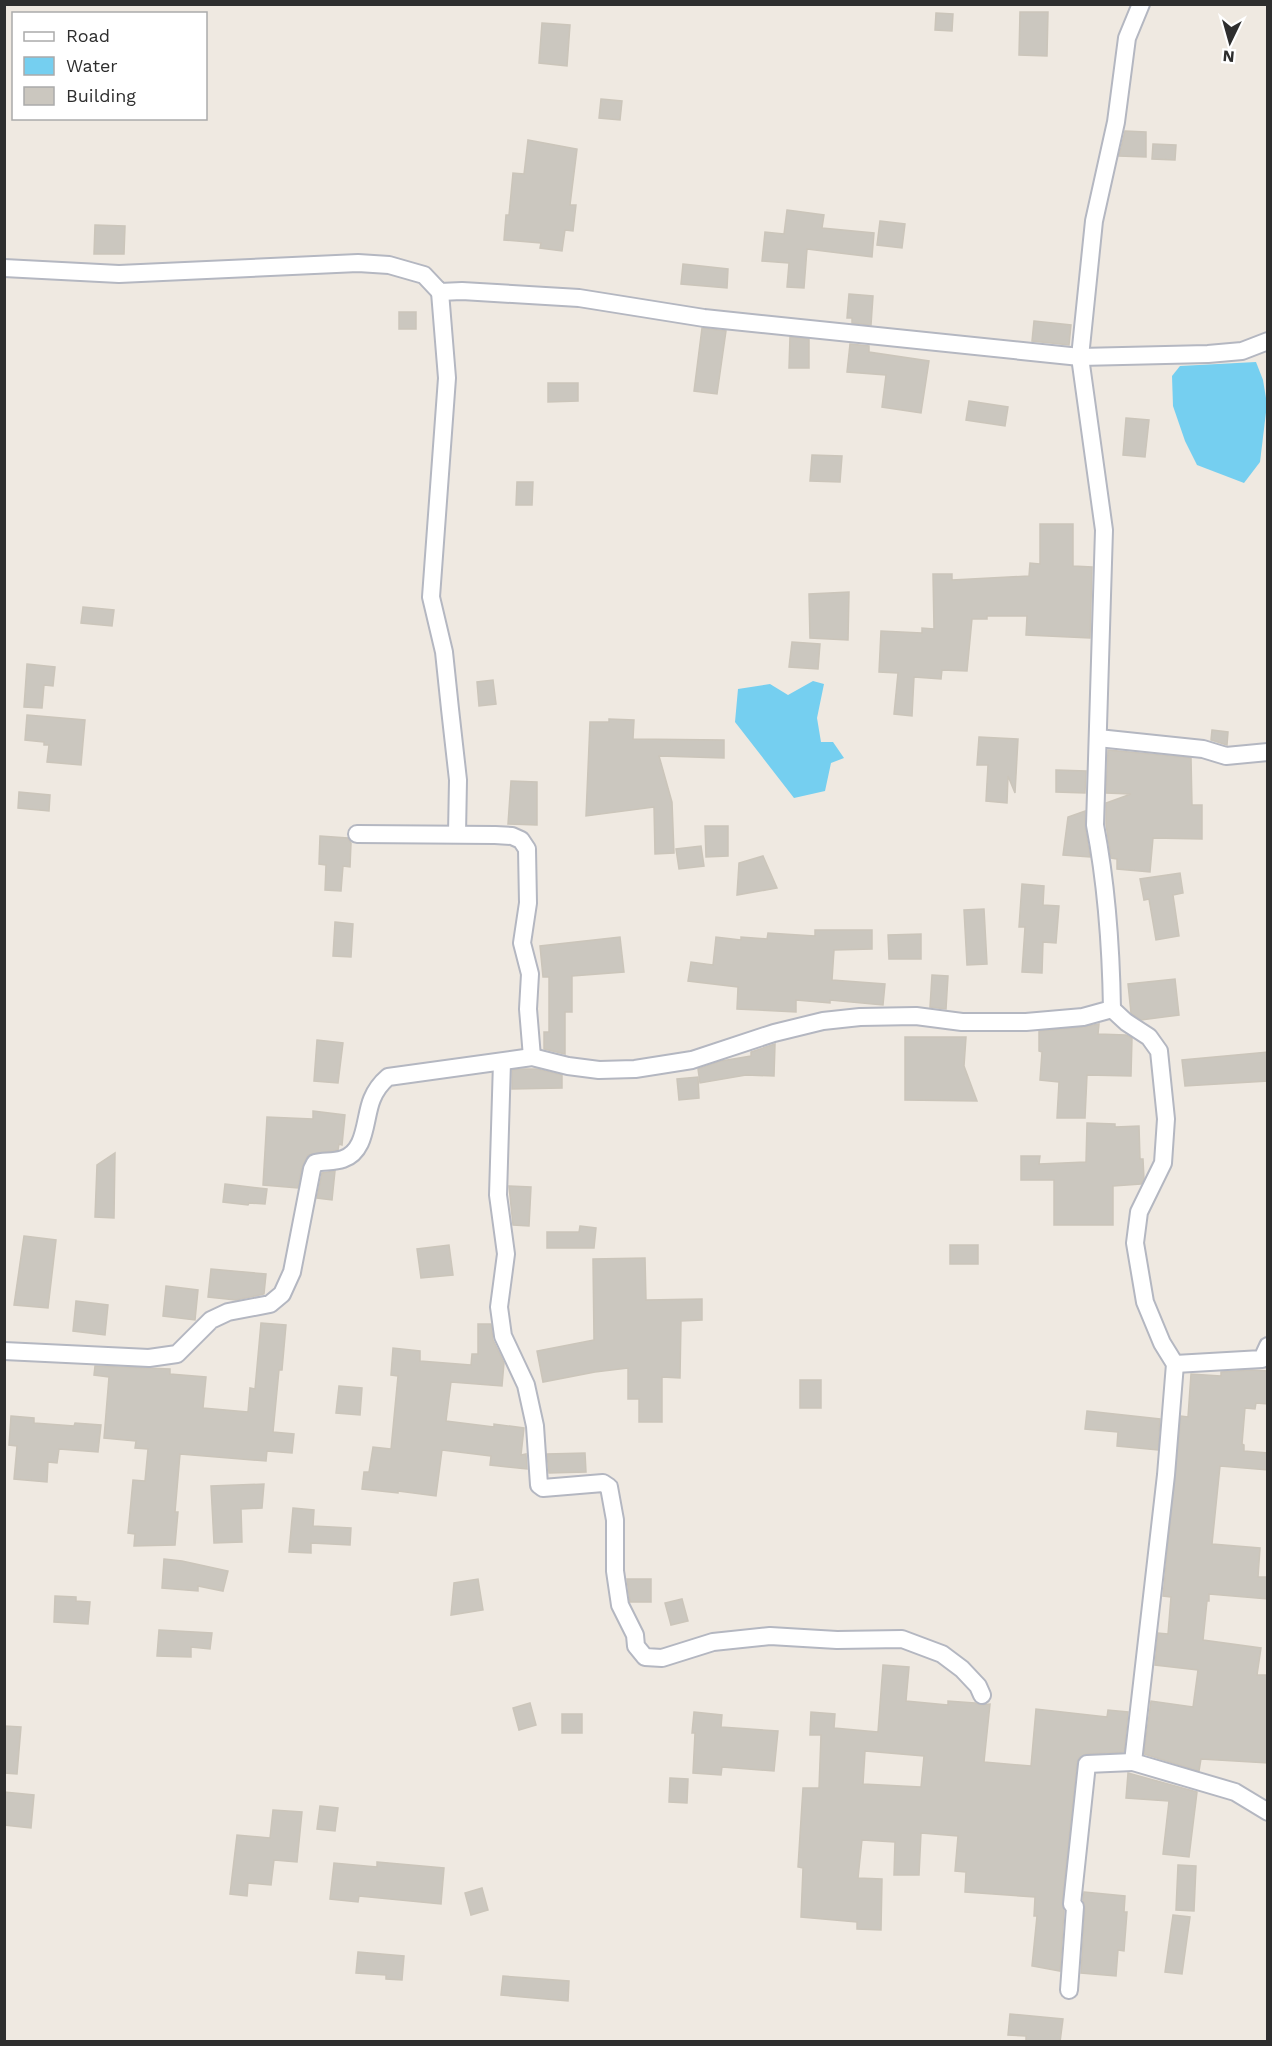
<svg xmlns="http://www.w3.org/2000/svg" width="1272" height="2046" font-family="'Work Sans',sans-serif">
<rect width="100%" height="100%" fill="#efe9e1"/>
<g fill="#75cff0">
<path d="M1256,362L1263,380L1267,404L1260,462L1244,483L1197,465L1185,441L1173,406L1172,376L1180,366Z"/>
<path d="M813,681L824,684L817,718L821,742H833L844,758L831,763L825,791L794,798L735,722L738,689L770,684L788,695Z"/>
</g>
<g fill="#cbc7bf" stroke="#cbc5ba" stroke-width="1.5" fill-rule="evenodd">
<path d="M1020,12H1048L1047,56L1019,55Z"/>
<path d="M936,13L953,14L952,31L935,30Z"/>
<path d="M542,23L570,25L567,66L539,63Z"/>
<path d="M601,99L622,101L620,120L599,118Z"/>
<path d="M1125,131L1146,132V157L1119,156Z"/>
<path d="M528,140L577,149L570,205H576L573,231L565,230L562,251L540,248L541,243L504,240L506,215H509L513,173L524,174Z"/>
<path d="M1153,144L1176,145L1175,160L1152,159Z"/>
<path d="M787,210L824,215L822,228L874,233L872,257L807,249L804,288L787,287L789,263L762,261L765,232L784,234Z"/>
<path d="M880,221L905,224L902,248L877,245Z"/>
<path d="M95,225L125,226L124,254H94Z"/>
<path d="M683,264L728,269L727,288L681,284Z"/>
<path d="M849,294L873,296L871,325L852,323V318H847Z"/>
<rect x="399" y="312" width="17" height="17"/>
<path d="M1034,321L1071,325L1069,345L1032,341Z"/>
<path d="M702,328L726,331L717,394L694,391Z"/>
<path d="M790,337L809,339V368H789Z"/>
<path d="M850,344L869,346V352L929,361L921,413L882,407L886,375L847,372Z"/>
<path d="M548,383H578V401L548,402Z"/>
<path d="M969,401L1008,407L1005,426L966,420Z"/>
<path d="M1126,418L1149,420L1145,457L1123,455Z"/>
<path d="M812,455L842,456L840,482L810,481Z"/>
<path d="M517,482H533L532,505H516Z"/>
<path d="M1040,524H1073V566L1092,567L1090,638L1026,635L1027,616H987V619H972L967,671L942,670L941,679L914,677L912,716L894,714L898,673L879,672L881,631L922,633V628L934,629L933,574H952V580L1029,576L1030,563L1040,564Z"/>
<path d="M849,592L848,640L810,638L809,594Z"/>
<path d="M83,607L114,610L112,626L81,623Z"/>
<path d="M792,642L820,644L818,669L789,667Z"/>
<path d="M27,664L55,667L53,686L44,685L42,708L24,707Z"/>
<path d="M493,680L496,704L479,706L477,682Z"/>
<path d="M27,715L85,720L81,765L47,762L49,745H44V742L25,740Z"/>
<path d="M609,719L634,720L633,739L724,740V758L659,756L672,802L674,853L655,854L654,807L586,816L590,722H609Z"/>
<path d="M1212,730L1228,732L1227,745L1211,740Z"/>
<path d="M979,737L1018,739L1015,793L1008,776L1007,803L986,801L988,765H977Z"/>
<path d="M1108,750L1191,758L1192,805H1202V839L1153,838L1150,872L1117,869V859L1111,858L1106,824V803L1131,794L1106,793Z"/>
<path d="M1056,770L1086,771L1085,793L1056,792Z"/>
<path d="M511,781L537,782V825L508,824Z"/>
<path d="M19,792L50,795L49,811L18,808Z"/>
<path d="M1085,811V827L1090,857L1063,855L1068,817Z"/>
<path d="M705,826H728V856L706,857Z"/>
<path d="M320,836L348,838L351,843L350,867L343,866L341,891L325,890L326,865L319,864Z"/>
<path d="M701,846L704,866L679,869L676,849Z"/>
<path d="M763,856L777,888L737,895L739,863Z"/>
<path d="M1180,873L1183,893L1173,895L1179,936L1156,940L1149,899L1144,900L1140,879Z"/>
<path d="M1022,884L1044,886L1043,905L1059,906L1056,943L1043,942L1042,973L1022,972L1025,927H1019Z"/>
<path d="M984,909L987,964L967,965L964,910Z"/>
<path d="M335,922L353,924L351,957L333,956Z"/>
<path d="M815,930H872V949L834,950L832,980L885,984L883,1005L830,1000V1003L796,1000V1012L737,1009L738,987L688,981L691,962L713,965L716,937L741,940V937L767,939L768,933L815,936Z"/>
<path d="M921,934V959H889L888,935Z"/>
<path d="M620,937L624,972L572,976V1012H565V1054L544,1049V1032H549V977H543L540,946Z"/>
<path d="M932,975L948,976L946,1009L930,1007Z"/>
<path d="M1175,979L1179,1015L1141,1020L1131,1013L1128,984Z"/>
<path d="M1099,1024L1098,1034L1126,1035L1132,1038L1131,1076L1087,1075L1085,1118H1057L1059,1082L1040,1080L1042,1052L1039,1051V1031L1084,1027Z"/>
<path d="M905,1037H966L964,1066L977,1101L905,1100Z"/>
<path d="M317,1040L343,1043L338,1083L314,1081Z"/>
<path d="M775,1044L774,1076L746,1075L700,1083L698,1069L721,1061L751,1056V1052Z"/>
<path d="M1268,1052V1081L1185,1086L1182,1060Z"/>
<path d="M522,1069H537L562,1075V1088L512,1089V1070Z"/>
<path d="M698,1077L699,1098L679,1100L677,1079Z"/>
<path d="M313,1111L345,1115L342,1145L339,1144L338,1150L308,1155L302,1167L298,1188L263,1185L267,1117L313,1119Z"/>
<path d="M1087,1123L1115,1124V1127L1139,1126L1140,1159H1143L1144,1179L1141,1184L1113,1186V1225H1054V1180H1021V1156H1040L1039,1164L1086,1162Z"/>
<path d="M115,1153L114,1218L95,1217L97,1165Z"/>
<path d="M335,1171L332,1200L317,1198L322,1173Z"/>
<path d="M225,1184L267,1189L265,1204L249,1203L248,1205L223,1202Z"/>
<path d="M509,1186L531,1187L529,1226L513,1225Z"/>
<path d="M580,1226L596,1228L594,1248H547V1232H579Z"/>
<path d="M24,1236L56,1240L48,1308L14,1305Z"/>
<path d="M449,1245L453,1275L421,1278L417,1249Z"/>
<rect x="950" y="1245" width="28" height="19"/>
<path d="M645,1258L646,1300L702,1299V1320L681,1321L680,1378L662,1377V1422H639V1399H628V1368L595,1372L543,1382L537,1351L594,1340L593,1259Z"/>
<path d="M211,1269L266,1274L264,1294L236,1300L208,1297Z"/>
<path d="M166,1286L198,1290L195,1320L163,1316Z"/>
<path d="M76,1301L108,1305L105,1335L73,1331Z"/>
<path d="M261,1323L286,1325L282,1370H279L273,1432L294,1434L292,1453L267,1451L266,1461L180,1454L175,1512H178L175,1545L134,1546L135,1534L128,1533L133,1480L145,1481L148,1449L135,1448L136,1441L104,1438L109,1377L94,1375L95,1366L170,1369V1374L206,1377L203,1408L248,1412L250,1388L255,1389Z"/>
<path d="M478,1324H491L493,1340L504,1363L502,1386L451,1382L446,1421L494,1427V1424L524,1428L521,1455L526,1454L527,1469L490,1465L491,1456L442,1450L436,1496L398,1491V1493L362,1489L364,1472H369L373,1447L391,1449L398,1376L391,1375L393,1348L420,1351V1361L471,1365L472,1354H478Z"/>
<path d="M1252,1370L1268,1371V1404L1256,1403L1255,1409L1245,1408L1242,1444L1244,1445V1451L1268,1453V1470L1220,1466L1212,1544L1260,1548L1258,1577H1268V1599L1209,1594V1601H1207L1203,1640L1261,1648L1257,1675H1268V1763L1201,1759L1199,1771L1144,1754L1151,1701L1193,1707L1198,1670L1155,1665L1158,1633L1168,1634L1171,1597L1163,1596L1181,1416L1188,1417L1191,1374L1221,1376V1372Z"/>
<rect x="800" y="1380" width="21" height="28"/>
<path d="M339,1386L362,1388L360,1415L336,1413Z"/>
<path d="M1087,1411L1160,1419L1158,1450L1117,1446L1118,1432L1085,1429Z"/>
<path d="M11,1416L34,1418V1423L74,1426L75,1423L101,1425L98,1452L59,1449L57,1463L48,1462L47,1482L14,1479L17,1446L9,1445Z"/>
<path d="M585,1453L586,1472L549,1473L547,1454Z"/>
<path d="M264,1484L262,1508L241,1509L242,1542L214,1543L211,1486Z"/>
<path d="M293,1508L314,1510L313,1526L351,1528L350,1545L311,1543V1553L289,1552Z"/>
<path d="M164,1559L182,1561L228,1571L223,1591L198,1586V1591L162,1588Z"/>
<path d="M478,1579L483,1610L451,1615L454,1583Z"/>
<path d="M627,1579H651V1602H630Z"/>
<path d="M55,1596L76,1597V1601L90,1602L88,1624L54,1622Z"/>
<path d="M682,1599L688,1621L671,1625L665,1603Z"/>
<path d="M159,1630L212,1633L210,1649L191,1647V1657L157,1656Z"/>
<path d="M883,1665L909,1667L906,1701L948,1705V1701L975,1703L981,1705L990,1704L984,1762L1031,1766L1036,1709L1107,1717L1108,1710L1128,1712L1124,1752L1086,1754L1079,1758L1077,1762L1062,1903L1064,1911L1060,1971L1032,1966L1037,1916H1034L1035,1897L965,1892L966,1872L955,1871L958,1836L921,1833L919,1875H894L895,1842L862,1840L858,1878L882,1879L881,1930L857,1929V1922L801,1917L803,1868L798,1867L803,1788H819L821,1735H810L811,1712L835,1714L834,1728L878,1732ZM865,1751L924,1756L921,1787L863,1784Z"/>
<path d="M530,1703L536,1725L519,1730L513,1708Z"/>
<path d="M694,1712L722,1715L721,1727L778,1731L774,1771L722,1767L721,1775L693,1773L695,1733H692Z"/>
<rect x="562" y="1714" width="20" height="19"/>
<path d="M4,1726L21,1727L17,1774L4,1773Z"/>
<path d="M1128,1773L1197,1792L1189,1857L1163,1854L1169,1801L1126,1798Z"/>
<path d="M670,1778L688,1779L687,1803L669,1802Z"/>
<path d="M4,1792L34,1795L31,1828L4,1825Z"/>
<path d="M320,1806L338,1808L335,1831L317,1829Z"/>
<path d="M273,1810L302,1812L297,1862L274,1860L271,1885L248,1883L247,1896L230,1894L237,1835L270,1838Z"/>
<path d="M377,1862L444,1868L441,1904L359,1896L358,1902L330,1899L334,1863L377,1867Z"/>
<path d="M1178,1865L1196,1866L1194,1911L1176,1910Z"/>
<path d="M482,1888L488,1910L471,1915L465,1893Z"/>
<path d="M1084,1892L1125,1896L1124,1912H1127L1124,1951L1118,1950L1116,1976L1081,1973L1085,1908L1083,1900Z"/>
<path d="M1173,1915L1190,1917L1182,1974L1165,1972Z"/>
<path d="M358,1952L404,1956L402,1980L386,1979V1975L356,1973Z"/>
<path d="M503,1976L569,1981L568,2001L501,1995Z"/>
<path d="M1010,2014L1063,2019L1060,2042H1026V2036L1008,2035Z"/>
</g>
<g fill="none" stroke-linecap="round" stroke-linejoin="round">
<defs>
<g id="street">
<path d="M4,268L119,274L358,263L389,265L424,275L440,292L462,291L579,298L704,318L1080,357L1208,354L1242,351L1268,341"/>
<path d="M440,292L447,378L431,597L444,652L450,709L458,780L457,834"/>
<path d="M1098,738L1203,749L1226,756L1268,752"/>
<path d="M357,834L495,835L512,836L521,840L527,849L528,903L522,943L530,974L528,1009L532,1057"/>
<path d="M1112,1009L1126,1022L1149,1037L1159,1051L1166,1119L1163,1163L1139,1212L1135,1243L1145,1302L1162,1343L1175,1364L1166,1475L1133,1762L1235,1792L1268,1812"/>
<path d="M502,1062L498,1195L506,1254L499,1307L503,1336L526,1385L535,1426L539,1485L543,1488L603,1483L609,1487L615,1520V1571L620,1605L635,1635L636,1646L645,1657L662,1658L713,1642L770,1636L837,1640L902,1639L942,1654L962,1669L978,1686L982,1695"/>
<path d="M4,1351L149,1358L177,1354L211,1320L228,1312L270,1304L282,1294L292,1272L312,1169L315,1163C324,1161 334,1162 343,1159C367,1151 364,1118 372,1099C376,1089 381,1083 388,1077L532,1057L568,1066L599,1070L635,1069L692,1060L774,1033L823,1021L860,1017L916,1016L962,1022H1026L1083,1017L1112,1009C1111,946 1107,887 1095,825L1104,530L1080,357L1094,221L1116,122L1127,38L1141,4"/>
<path d="M1175,1364L1262,1359L1268,1346"/>
<path d="M1069,1990L1075,1907L1072,1904L1087,1764L1133,1762"/>
</g>
</defs>
<use href="#street" stroke="#b4b7c1" stroke-width="20"/>
<use href="#street" stroke="#fff" stroke-width="16"/>
</g>
<rect width="1272" height="2046" fill="none" stroke="#2e2e2e" stroke-width="12"/>
<rect x="12" y="12" width="195" height="108" fill="#ffffff" stroke="#ababab" stroke-width="1.5"/>
<rect x="24" y="32" width="30" height="9" fill="#ffffff" stroke="#ababab" stroke-width="1.5"/>
<text x="66" y="42" font-size="18" fill="#2e2e2e">Road</text>
<rect x="24" y="57" width="30" height="18" fill="#75cff0" stroke="#ababab" stroke-width="1.5"/>
<text x="66" y="72" font-size="18" fill="#2e2e2e">Water</text>
<rect x="24" y="87" width="30" height="18" fill="#cbc7bf" stroke="#ababab" stroke-width="1.5"/>
<text x="66" y="102" font-size="18" fill="#2e2e2e">Building</text>
<g transform="translate(1230 42) rotate(185)" stroke="#ffffff" stroke-width="4.5" paint-order="stroke">
<path d="M0-4.5L10 22L0 15L-10 22Z" fill="#2e2e2e"/>
<text y="-9" font-size="16" font-weight="bold" text-anchor="middle" fill="#2e2e2e">N</text>
</g>
</svg>
